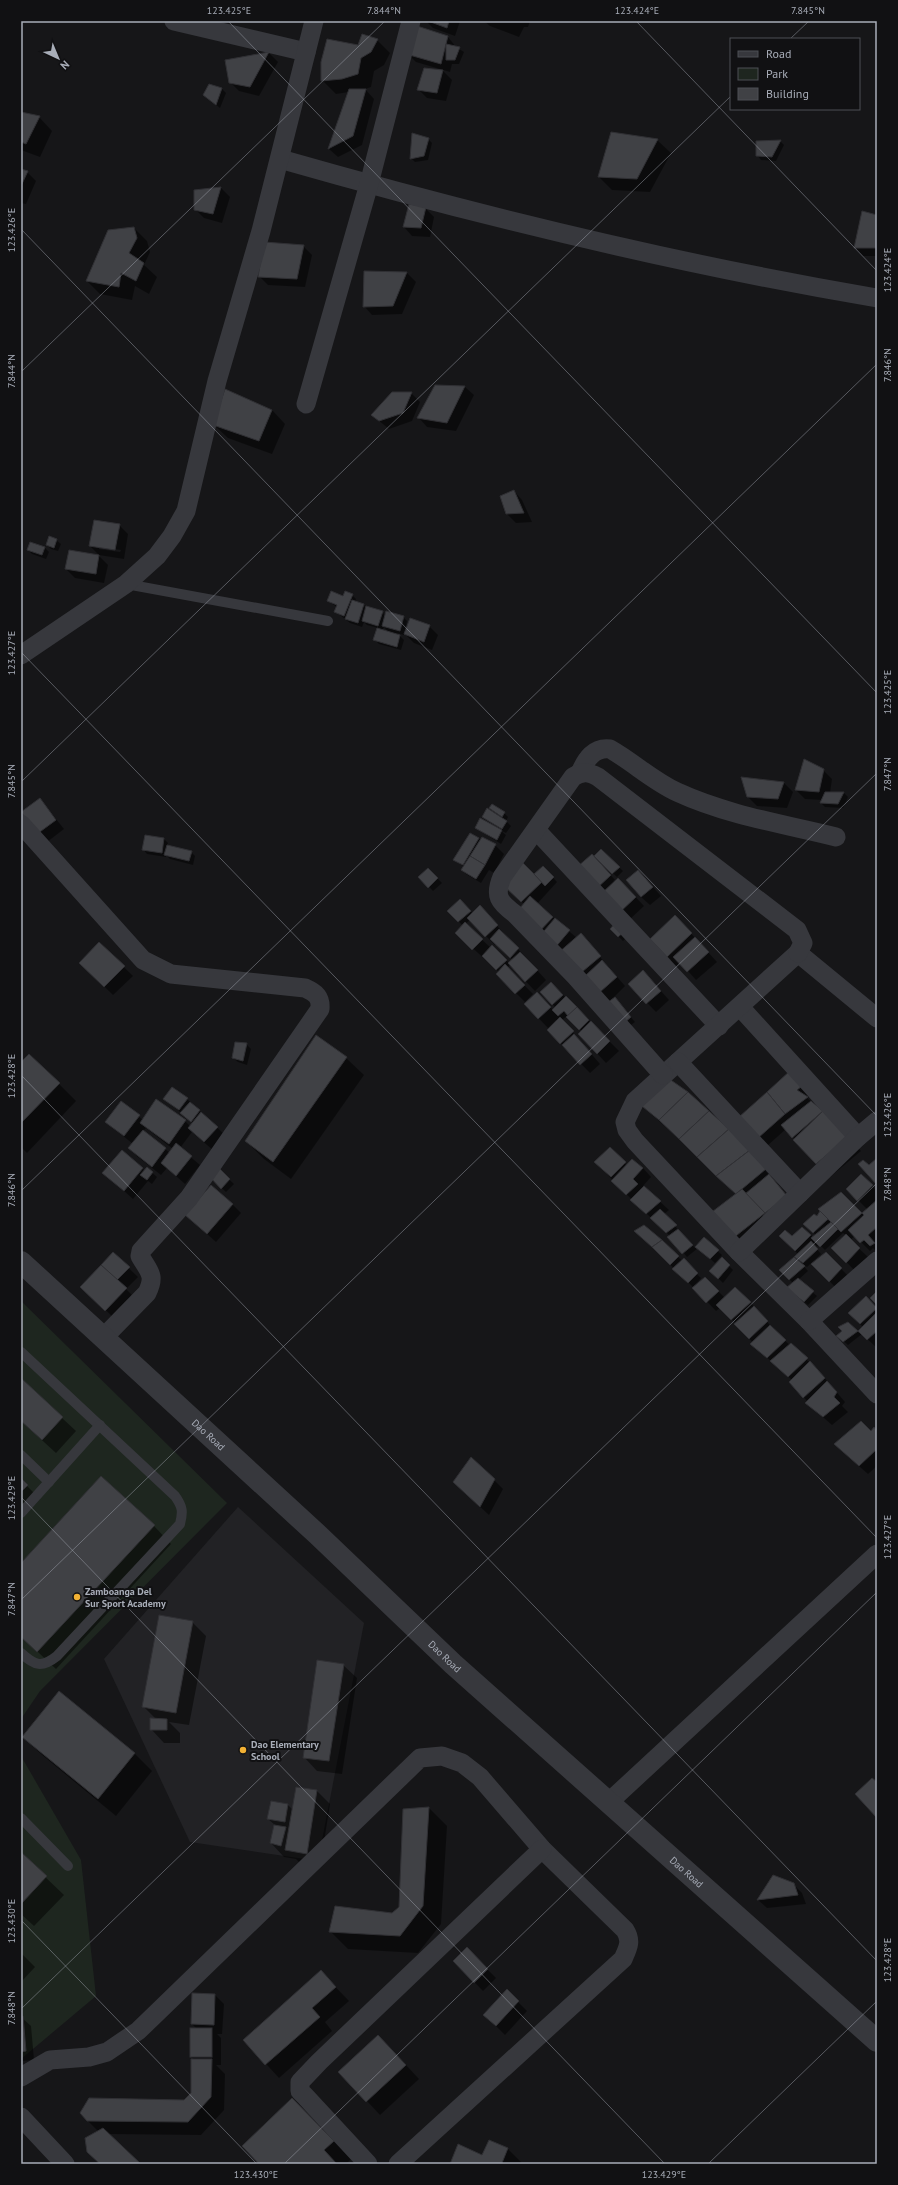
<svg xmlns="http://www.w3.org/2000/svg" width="898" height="2185" font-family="'PT Sans',sans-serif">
<rect width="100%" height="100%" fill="#161618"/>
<path fill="#222225" d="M238,1507L364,1623L318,1861L190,1842L104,1659Z"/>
<g fill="#1e261f">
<path d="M21,1301L227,1503L40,1691L21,1719Z"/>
<path d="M21,1756L81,1860L96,1996L21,2059Z"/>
</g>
<g fill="#0007" fill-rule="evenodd">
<path d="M426,21H460L455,36L433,28Z"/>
<path d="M484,21H530L528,27H524L519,37L490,26Z"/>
<path d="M448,37L456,47L464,52L459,64H452L450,72L416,62L407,53Z"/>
<path d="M377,40L390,53L384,65L374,71L371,87L365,89L374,99L362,145L338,157L329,149L349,92L336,94L322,80L359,46Z"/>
<path d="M269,53L278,62L259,96L239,91L230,82L227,60Z"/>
<path d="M425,69L443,71L452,80L446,101L427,98L418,89Z"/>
<path d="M222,89L226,93L220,108L204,95Z"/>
<path d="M21,113L39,117L52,131L40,157L21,150Z"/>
<path d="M428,139L432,143L428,160L415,162L411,158Z"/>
<path d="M657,140L671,153L650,192L612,190L599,177Z"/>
<path d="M780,141L784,145L776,161L761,160L757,155Z"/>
<path d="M21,170L27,172L36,181L26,204L21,203Z"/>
<path d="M221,188L230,197L222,223L204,218L195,209V191Z"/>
<path d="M409,205L425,208L434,217L430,237L412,236L404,227Z"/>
<path d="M877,216V256H863L855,247Z"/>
<path d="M134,228L147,241L150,252L144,265L157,277L149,294L135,286L132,300L100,294L87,281Z"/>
<path d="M303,246L312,255L305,287L268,285L259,276Z"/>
<path d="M365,272L407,273L416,282L402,314L372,315L364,306Z"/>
<path d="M435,386L465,387L474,395L456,431L427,427L419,418Z"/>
<path d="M411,393L420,402L412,421L389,429L372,415Z"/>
<path d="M272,410L285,424L272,454L228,438L214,425Z"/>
<path d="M514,491L522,500L532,522L516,523L507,514Z"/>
<path d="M119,525L128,534L124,559L99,555L90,546ZM99,547L121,550L120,552L99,549Z"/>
<path d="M56,540L61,544L58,551L51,549L47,545Z"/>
<path d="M45,548L49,552L46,559L32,554L28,550Z"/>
<path d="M99,556L108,565L104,583L75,578L66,569Z"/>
<path d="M352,595L356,599L355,602L366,607L382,612L386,616L403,617L407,621L406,626H429L438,635L432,650L414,643L404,633V635L397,633L404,640L401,650L379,644L375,640L378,628L367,625L364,622L362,627L350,623L335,611L337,607L328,601ZM384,627L389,633L382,631Z"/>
<path d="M823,770L832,779L830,793H844L848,797L843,808L825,807L821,803L822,800L805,799L796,790Z"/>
<path d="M743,778L784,783L793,792L787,808L757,806L748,797Z"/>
<path d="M40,799L64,829L47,842L38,833Z"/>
<path d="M490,808L504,813L508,817L506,821L511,826L506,833L500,830L506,835L501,844L476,828L497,829L498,827L483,817L496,814Z"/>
<path d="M478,838L495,845L504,854L494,873L489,870L481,883L466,874L462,870L464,867L455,860Z"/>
<path d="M164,839L168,843L167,846L191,852L195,856L193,865L170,859L166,855V857L147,854L143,849Z"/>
<path d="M601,850L623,871L617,877L600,861L599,862L615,880L613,881L627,888L644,906L628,921L596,889L594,857Z"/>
<path d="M543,867L557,882L537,904L577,938L581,935L625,986L614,997L635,1022L628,1027L576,976L524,904L504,884L534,876Z"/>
<path d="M428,869L442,883L433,891L420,877Z"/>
<path d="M647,880L661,896L650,905L641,897Z"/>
<path d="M460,900L473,914L480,907L546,980L535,991L510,965L507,968L533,994L525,1002L497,974L499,972L456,933L463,926L449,911ZM470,920L495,945L496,944L513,960L509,963L492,946L491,948L465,924Z"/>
<path d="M675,916L717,962L696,980L680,962L676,966L680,970L675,974L666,964L671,960L651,939Z"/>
<path d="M611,929L629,935L623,941Z"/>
<path d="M99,943L133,976L113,995L80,963Z"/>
<path d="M643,971L669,1000L656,1012L629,984Z"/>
<path d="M551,983L619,1051L606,1063L579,1034L582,1031L567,1016L562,1020L600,1064L590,1073L548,1030L557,1021L556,1020L548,1028L525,1004L537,993L553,1010L556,1008L542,992Z"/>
<path d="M246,1044L251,1049L247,1065L238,1062L233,1058Z"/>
<path d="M346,1058L364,1075L291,1179L264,1159L246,1141Z"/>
<path d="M21,1063L59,1084L76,1101L27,1153L21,1147Z"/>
<path d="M791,1071L814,1092L807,1098L823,1111L861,1151L830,1177L786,1129L767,1146L758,1138Z"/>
<path d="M165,1099H187L226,1136L214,1151L192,1132L180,1148L200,1165L185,1184L167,1168L161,1175L138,1157L129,1148L133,1144L106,1122L121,1102L143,1120L185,1121L191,1127L193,1123ZM146,1128L173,1149L170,1153L143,1131Z"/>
<path d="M638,1102L749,1151L795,1206L742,1247L710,1215L737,1194L689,1148Z"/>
<path d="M610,1149L627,1166L643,1168L651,1177L643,1186L669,1210L664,1214L695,1248L704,1239L722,1255L715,1263L698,1248L687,1257L670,1236L622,1190L604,1171Z"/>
<path d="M122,1151L145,1171L147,1168L157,1177L152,1184L148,1181L133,1199L104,1173Z"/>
<path d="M219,1170L234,1184L226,1192L211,1178Z"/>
<path d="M861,1175L877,1191V1199L873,1203L877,1202V1252L873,1248L870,1251L855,1236L850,1240L868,1257L855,1271L833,1248L846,1235L843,1233L825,1250L819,1244L816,1248L821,1254L807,1267L800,1262L808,1271L798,1280L817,1296L808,1305L792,1292L793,1283L780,1270L798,1254L789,1245L792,1237L811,1235L813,1238L816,1235L809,1229L820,1213L828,1221L830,1219L841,1193L862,1214L867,1209L847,1189Z"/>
<path d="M232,1204L241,1213L216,1242L186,1215Z"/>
<path d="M644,1226L701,1278L693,1287L636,1231Z"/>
<path d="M113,1253L138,1277L126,1289L135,1298L115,1319L91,1296Z"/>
<path d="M826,1253L850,1278L838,1290L813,1264Z"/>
<path d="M722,1259L733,1270L723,1283L711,1271Z"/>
<path d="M714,1287L725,1298L735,1288L759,1311L775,1332L816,1368L845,1402L842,1406L848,1412L832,1425L816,1411L790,1382L792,1380L752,1344L753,1343L736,1323L720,1308L716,1311L694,1288Z"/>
<path d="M866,1298L877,1309V1348L862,1334L848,1345L838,1336L848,1323L859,1333L863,1327L858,1322Z"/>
<path d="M21,1380L76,1431L56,1453L21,1421Z"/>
<path d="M877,1432V1466L868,1474L844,1453Z"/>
<path d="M21,1480L40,1499L21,1519Z"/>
<path d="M494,1480L503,1489L489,1515L463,1491Z"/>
<path d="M154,1526L171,1544L56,1669L21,1636V1564Z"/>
<path d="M192,1622L206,1636L189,1725L169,1722L180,1733V1743H164L151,1729L156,1719L143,1706Z"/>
<path d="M343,1665L357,1678L342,1774L317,1771L304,1757Z"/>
<path d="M59,1692L135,1754L152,1771L116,1816L41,1754L23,1737Z"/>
<path d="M297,1788L317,1791L330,1804L320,1867L300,1863L296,1859L284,1857L271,1843L275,1825L268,1819L272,1802L288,1805L293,1810Z"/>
<path d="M429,1808L447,1826L441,1924L418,1953L348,1949L331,1932L392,1914L400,1907L404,1809Z"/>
<path d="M21,1854L64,1895L34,1926L21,1914Z"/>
<path d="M793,1884L802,1893L806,1904L767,1908L758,1900Z"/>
<path d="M467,1949L496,1978L483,1991L454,1961Z"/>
<path d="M21,1953L35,1967L21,1982Z"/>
<path d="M321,1972L349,2001L325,2022L332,2031L279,2078L244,2040Z"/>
<path d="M507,1991L527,2011L505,2035L493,2023Z"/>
<path d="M193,1994L215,1995L224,2004L222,2034H217L221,2038V2065H216L225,2074L224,2110L201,2135L108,2134L140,2164H101L99,2132L88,2121L184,2101L192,2094L195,2060L191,2057L197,2029L192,2024Z"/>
<path d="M21,2017L31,2026L34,2060L21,2061Z"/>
<path d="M391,2049L419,2079L380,2115L340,2072Z"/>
<path d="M310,2117L351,2159L346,2164H261Z"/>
<path d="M489,2141L508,2149L523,2164H451L482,2156Z"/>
</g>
<g fill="#404145" stroke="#303034">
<path d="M428,21H449L447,28Z"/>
<path d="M417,26L448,36L441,64L406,54Z"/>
<path d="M362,34L378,39L371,52L361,58L358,74L342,79L321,81V62L327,39L358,45Z"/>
<path d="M446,44L460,47L455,60H446Z"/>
<path d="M269,52L250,87L229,83L225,60Z"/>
<path d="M424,68L443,70L437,93L417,90Z"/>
<path d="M209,84L222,88L216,105L203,95Z"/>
<path d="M349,89H366L353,136L328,149Z"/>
<path d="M21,112L40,116L26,144L21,142Z"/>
<path d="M611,132L658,139L637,179L598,177Z"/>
<path d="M412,133L429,138L424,156L410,159Z"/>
<path d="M781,140L772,157L756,156V141Z"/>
<path d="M21,169L28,171L21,186Z"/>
<path d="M221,187L213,214L194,210V190Z"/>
<path d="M409,204L426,207L421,228L403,227Z"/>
<path d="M862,211L877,215V248H854Z"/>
<path d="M134,227L137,238L129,253L144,263L136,281L121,273L119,287L86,281L108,230Z"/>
<path d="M264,242L304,245L297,279L258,277Z"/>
<path d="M364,271L407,272L393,306L363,307Z"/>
<path d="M435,385L465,386L447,423L417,418Z"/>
<path d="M225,389L272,410L259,441L213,425Z"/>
<path d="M392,392H412L403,413L379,421L371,415Z"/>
<path d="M514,490L524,513L506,514L500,496Z"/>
<path d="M94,520L120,524L115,550L89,546Z"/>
<path d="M49,536L57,539L54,548L46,545Z"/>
<path d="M30,542L45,547L42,555L27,550Z"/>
<path d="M69,550L99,555L96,574L65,569Z"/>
<path d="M331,591L343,596L345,591L353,594L344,616L334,612L337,605L327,601Z"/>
<path d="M352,600L364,604L358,623L345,619Z"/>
<path d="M366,606L383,611L378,626L362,621Z"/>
<path d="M386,611L404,616L400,631L382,626Z"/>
<path d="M410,618L430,625L424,642L404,634Z"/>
<path d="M377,628L400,635L397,647L373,640Z"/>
<path d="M804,759L824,769L819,792L795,790Z"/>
<path d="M741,777L784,782L778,799L747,797Z"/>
<path d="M825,792H844L838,804L820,803Z"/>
<path d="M40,798L56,820L37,834L21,812Z"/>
<path d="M492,804L505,812L502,817L489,808Z"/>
<path d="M487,808L507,821L502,829L482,817Z"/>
<path d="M480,818L502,830L497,840L475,828Z"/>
<path d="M470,833L479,838L463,865L453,860Z"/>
<path d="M145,835L164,838L162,853L142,850Z"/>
<path d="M482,837L496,844L485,865L470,856Z"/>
<path d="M167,845L192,851L189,861L164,855Z"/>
<path d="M601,849L620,867L612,874L594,856Z"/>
<path d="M592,854L611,875L595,890L576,868Z"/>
<path d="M470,856L485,865L476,879L461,870Z"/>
<path d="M523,863L542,882L521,902L502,884Z"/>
<path d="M543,866L554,877L545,886L534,874Z"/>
<path d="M428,868L438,878L428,888L418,877Z"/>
<path d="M638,870L653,887L641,897L626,880Z"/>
<path d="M618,878L636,897L619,913L601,894Z"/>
<path d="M530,896L553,917L537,934L515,914Z"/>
<path d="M460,899L471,911L458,922L447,911Z"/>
<path d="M480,905L498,925L485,937L467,918Z"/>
<path d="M675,915L692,933L667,957L650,939Z"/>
<path d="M555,918L570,930L554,949L539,937Z"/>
<path d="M617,921L626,930L618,937L610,929Z"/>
<path d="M465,922L483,939L472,950L455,933Z"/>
<path d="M499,929L519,948L510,958L490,939Z"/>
<path d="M581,933L601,956L576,977L557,954Z"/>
<path d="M695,937L709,952L687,972L673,957Z"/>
<path d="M99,942L125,966L104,987L79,963Z"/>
<path d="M492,945L507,960L496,970L482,956Z"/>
<path d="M520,952L538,970L525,982L508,963Z"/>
<path d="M602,960L617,977L600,992L585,976Z"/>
<path d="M505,964L525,985L515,994L496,974Z"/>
<path d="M643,970L661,991L646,1004L628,984Z"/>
<path d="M551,982L563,995L552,1005L540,992Z"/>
<path d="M537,992L551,1007L538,1019L524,1004Z"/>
<path d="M566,996L577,1007L568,1016L564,1011L558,1016L552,1010Z"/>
<path d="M615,997L631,1017L623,1024L607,1003Z"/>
<path d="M577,1007L589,1020L579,1030L566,1017Z"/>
<path d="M560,1017L574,1031L560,1044L547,1030Z"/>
<path d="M591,1021L610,1041L597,1054L578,1034Z"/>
<path d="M574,1034L592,1054L580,1065L562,1045Z"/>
<path d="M316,1035L347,1057L273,1162L245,1141Z"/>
<path d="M235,1042L247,1043L243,1061L232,1058Z"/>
<path d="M29,1054L60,1083L21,1123V1062Z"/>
<path d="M791,1070L806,1083L797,1090L808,1097L785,1114L767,1092Z"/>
<path d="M665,1076L688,1092L659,1120L637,1102Z"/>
<path d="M172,1087L188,1098L179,1110L163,1099Z"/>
<path d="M688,1092L709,1111L679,1139L659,1120Z"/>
<path d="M767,1092L785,1114L758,1138L739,1117Z"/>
<path d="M156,1099L186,1120L169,1144L140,1123Z"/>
<path d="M121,1101L140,1115L124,1136L105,1122Z"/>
<path d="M811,1101L823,1111L792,1138L781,1125Z"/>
<path d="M190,1102L200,1110L191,1122L180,1113Z"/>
<path d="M709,1111L729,1129L697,1157L679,1139Z"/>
<path d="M823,1111L848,1137L816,1164L793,1140Z"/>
<path d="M201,1112L218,1127L204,1142L188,1128Z"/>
<path d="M729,1129L750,1150L716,1176L697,1157Z"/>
<path d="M143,1130L166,1148L152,1167L128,1148Z"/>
<path d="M176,1143L192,1156L176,1176L161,1163Z"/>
<path d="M610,1147L626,1162L611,1177L594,1162Z"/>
<path d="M122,1150L143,1168L124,1191L102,1173Z"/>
<path d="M750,1150L766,1169L736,1194L716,1176Z"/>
<path d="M877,1158V1185L858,1164L863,1160L869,1165Z"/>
<path d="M632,1159L643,1168L633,1179L638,1184L626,1195L611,1181Z"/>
<path d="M147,1167L153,1172L147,1180L140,1175Z"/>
<path d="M219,1168L230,1179L221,1189L210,1177Z"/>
<path d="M769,1174L787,1196L765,1213L745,1194Z"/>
<path d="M861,1174L873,1185L857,1201L846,1189Z"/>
<path d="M211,1185L233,1204L207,1234L185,1215Z"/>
<path d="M644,1186L661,1201L646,1214L630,1200Z"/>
<path d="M742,1189L765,1213L732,1239L708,1215Z"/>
<path d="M841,1192L862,1213L841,1232L818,1209Z"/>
<path d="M877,1200V1227L868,1235L875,1243L870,1246L864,1240L860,1243L848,1230L864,1215L862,1213Z"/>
<path d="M660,1209L677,1225L666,1233L650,1218Z"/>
<path d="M820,1211L828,1219L813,1233L803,1224L814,1214L817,1216Z"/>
<path d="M831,1222L838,1229L820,1247L811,1238Z"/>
<path d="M644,1225L662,1240L652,1247L634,1231Z"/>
<path d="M802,1227L811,1235L795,1251L779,1236L785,1230L792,1236Z"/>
<path d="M678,1229L693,1245L682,1254L667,1237Z"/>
<path d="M846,1234L860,1248L846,1263L831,1248Z"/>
<path d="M704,1237L719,1250L710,1259L695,1247Z"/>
<path d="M662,1240L679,1256L670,1265L652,1247Z"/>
<path d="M811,1241L818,1249L803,1263L794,1257Z"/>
<path d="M113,1252L130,1267L117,1280L101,1265Z"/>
<path d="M826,1252L842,1268L829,1282L811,1264Z"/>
<path d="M722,1257L730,1265L718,1279L709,1271Z"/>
<path d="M794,1257L805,1266L789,1280L779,1270Z"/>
<path d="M684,1258L698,1273L688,1283L672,1269Z"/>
<path d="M101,1265L127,1288L105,1311L80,1287Z"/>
<path d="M705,1277L719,1291L706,1303L692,1288Z"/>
<path d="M798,1278L814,1291L804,1302L786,1288Z"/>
<path d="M735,1287L751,1302L731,1320L716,1305Z"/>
<path d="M877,1291V1305L870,1298Z"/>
<path d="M866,1296L877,1308L860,1324L848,1313Z"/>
<path d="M754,1306L768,1321L749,1339L734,1324Z"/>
<path d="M876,1313L877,1331L867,1340L858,1331Z"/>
<path d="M848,1322L858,1331L843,1342L836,1336L842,1331L838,1327Z"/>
<path d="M770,1325L786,1340L767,1358L750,1344Z"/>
<path d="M791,1343L808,1358L788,1377L770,1361Z"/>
<path d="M810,1361L825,1378L803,1398L789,1382Z"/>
<path d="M21,1378L63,1417L42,1440L21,1421Z"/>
<path d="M827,1381L837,1392L834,1397L840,1403L823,1417L805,1403Z"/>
<path d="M861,1421L871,1431L874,1427L877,1431V1449L859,1466L834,1444Z"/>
<path d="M471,1457L495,1479L480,1507L453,1482Z"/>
<path d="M101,1476L155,1525L37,1652L21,1637V1563Z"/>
<path d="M21,1478L28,1485L21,1492Z"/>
<path d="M159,1615L193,1621L176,1713L142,1707Z"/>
<path d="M317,1660L344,1664L329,1761L303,1758Z"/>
<path d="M59,1691L135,1753L98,1799L22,1737Z"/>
<path d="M150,1718L167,1719V1730H150Z"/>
<path d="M872,1778L876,1781L877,1780V1818L855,1794Z"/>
<path d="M296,1787L317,1790L307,1854L285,1850Z"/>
<path d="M271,1801L288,1804L285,1822L267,1819Z"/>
<path d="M429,1807L423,1906L400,1936L329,1932L335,1906L392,1913L399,1907L403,1809Z"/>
<path d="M274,1825L286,1827L281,1846L270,1843Z"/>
<path d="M21,1852L47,1876L21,1904Z"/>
<path d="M773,1875L794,1883L798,1895L757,1900Z"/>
<path d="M467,1947L488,1969L474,1983L453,1961Z"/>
<path d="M321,1970L336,1987L312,2008L320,2017L265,2065L243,2040Z"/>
<path d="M507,1989L519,2001L496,2026L483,2015Z"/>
<path d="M192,1993L215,1994L214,2025L191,2024Z"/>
<path d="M21,2016H23L26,2051L21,2052Z"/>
<rect x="190" y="2028" width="22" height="29"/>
<path d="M378,2035L406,2065L366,2102L338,2072Z"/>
<path d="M191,2059H212L211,2097L188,2122L87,2121L80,2113L89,2098L184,2100L191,2093Z"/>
<path d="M292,2098L334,2141L324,2150L337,2164H259L242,2146Z"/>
<path d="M103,2128L141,2164H100L87,2152L85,2138Z"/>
<path d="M489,2140L508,2148L502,2163L505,2164H450L458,2144L482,2155Z"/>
</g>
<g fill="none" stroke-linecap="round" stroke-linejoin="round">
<g stroke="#37383d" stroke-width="10">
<path d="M126,584L328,621"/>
<path d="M21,1352L175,1496C183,1507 183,1512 180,1524L57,1656C42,1668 35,1666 21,1653"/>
<path d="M21,1455L49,1482"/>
<path d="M21,1513L100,1425"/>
<path d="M21,1818L68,1866"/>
</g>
<g stroke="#37383d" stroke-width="19">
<path d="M174,21L306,52"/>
<path d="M280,159C476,215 676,264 877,298"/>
<path d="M306,404L369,184L411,21"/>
<path d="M21,655L126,584L157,556L172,536L186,511L217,381L261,231L314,21"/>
<path d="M580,773C586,759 594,747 610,749C633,762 653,781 677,792C727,815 783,824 836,837"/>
<path d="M21,824L143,960L171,974L305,988C316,993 321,997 320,1009L189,1198L141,1251L140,1256C149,1272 156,1275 147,1293L104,1337"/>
<path d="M537,831L719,1026"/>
<path d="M740,1007L858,1137"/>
<path d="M877,1018L798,953L635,1101L625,1122L627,1130L635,1141L739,1252L809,1321L877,1394"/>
<path d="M678,1062L800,1193"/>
<path d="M663,1075L576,977L515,914C499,902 494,896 502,877L573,777C583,771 589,772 598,777L797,930L803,943L798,953"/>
<path d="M739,1252L858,1137L877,1121"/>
<path d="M809,1321L877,1261"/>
<path d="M609,1802L877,1554"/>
<path d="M21,2077L50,2060L89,2057L107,2052L138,2031L420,1758L442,1756L462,1763L480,1777L542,1849L625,1930C632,1941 628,1948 623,1959L398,2164"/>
<path d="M21,2117L65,2164"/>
<path d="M368,2164L305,2096L300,2091V2082L319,2062L542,1849"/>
</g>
<path stroke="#37383d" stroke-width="22" id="s1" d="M21,1262L317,1534L453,1664L877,2041"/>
</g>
<path fill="none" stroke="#a8adb8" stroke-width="1" stroke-opacity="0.45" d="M228,21L877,693M636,21L877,271M790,39L809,21M21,229L877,1116M21,372L385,21M21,652L877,1538M21,782L731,96M21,1075L877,1961M21,1191L877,364M21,1497L665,2164M21,1600L877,773M21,1920L257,2164M21,2009L877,1183M284,2164L877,1592M708,2164L877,2001"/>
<g fill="#f2b134" stroke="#111113" stroke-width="1.5">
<circle cx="77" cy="1597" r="4"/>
<circle cx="243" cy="1750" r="4"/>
</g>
<g text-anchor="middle" stroke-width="4" stroke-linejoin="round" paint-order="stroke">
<g font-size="10" fill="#a8adb8" stroke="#111113">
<text dy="4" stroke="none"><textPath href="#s1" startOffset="255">Dao Road</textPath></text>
<text dy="4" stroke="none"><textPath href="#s1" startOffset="579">Dao Road</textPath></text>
<text dy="4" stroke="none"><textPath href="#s1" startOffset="903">Dao Road</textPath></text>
</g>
<g font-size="10" font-weight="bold" fill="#a8adb8" stroke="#111113" text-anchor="start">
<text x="85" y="1595">Zamboanga Del<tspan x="85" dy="12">Sur Sport Academy</tspan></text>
<text x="251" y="1748">Dao Elementary<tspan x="251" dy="12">School</tspan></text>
</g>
</g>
<rect width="898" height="2185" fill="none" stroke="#111113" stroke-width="44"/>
<rect x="730" y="38" width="130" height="72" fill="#111113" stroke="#4d4f55"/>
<rect x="738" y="51" width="20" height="6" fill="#37383d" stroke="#4d4f55"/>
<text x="766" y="58" font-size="12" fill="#a8adb8">Road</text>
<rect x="738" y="68" width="20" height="12" fill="#1e261f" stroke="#4d4f55"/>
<text x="766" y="78" font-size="12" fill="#a8adb8">Park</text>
<rect x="738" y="88" width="20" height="12" fill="#404145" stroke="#4d4f55"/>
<text x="766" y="98" font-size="12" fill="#a8adb8">Building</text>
<g transform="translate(58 58) rotate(136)" stroke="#111113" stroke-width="3" paint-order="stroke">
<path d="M0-3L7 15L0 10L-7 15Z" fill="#a8adb8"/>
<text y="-6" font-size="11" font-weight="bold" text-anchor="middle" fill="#a8adb8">N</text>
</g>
<rect x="22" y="22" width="854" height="2141" fill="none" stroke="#a8adb8" stroke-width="1.5"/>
<g font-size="10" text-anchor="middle" fill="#a8adb8">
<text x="229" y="14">123.425°E</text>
<text x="384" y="14">7.844°N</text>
<text x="637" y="14">123.424°E</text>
<text x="808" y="14">7.845°N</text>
<text transform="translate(11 230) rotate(-90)" y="4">123.426°E</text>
<text transform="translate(887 270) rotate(-90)" y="4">123.424°E</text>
<text transform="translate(887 365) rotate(-90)" y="4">7.846°N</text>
<text transform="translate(11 371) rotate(-90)" y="4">7.844°N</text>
<text transform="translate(11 653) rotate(-90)" y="4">123.427°E</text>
<text transform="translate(887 692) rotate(-90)" y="4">123.425°E</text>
<text transform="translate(887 774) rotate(-90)" y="4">7.847°N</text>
<text transform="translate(11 781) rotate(-90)" y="4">7.845°N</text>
<text transform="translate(11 1076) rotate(-90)" y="4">123.428°E</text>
<text transform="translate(887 1115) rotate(-90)" y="4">123.426°E</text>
<text transform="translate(887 1184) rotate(-90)" y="4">7.848°N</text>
<text transform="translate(11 1190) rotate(-90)" y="4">7.846°N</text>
<text transform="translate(11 1498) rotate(-90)" y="4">123.429°E</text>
<text transform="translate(887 1537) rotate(-90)" y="4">123.427°E</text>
<text transform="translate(11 1599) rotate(-90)" y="4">7.847°N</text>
<text transform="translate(11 1921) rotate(-90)" y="4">123.430°E</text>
<text transform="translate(887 1960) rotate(-90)" y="4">123.428°E</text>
<text transform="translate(11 2008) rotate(-90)" y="4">7.848°N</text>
<text x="256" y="2178">123.430°E</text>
<text x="664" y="2178">123.429°E</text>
</g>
</svg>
